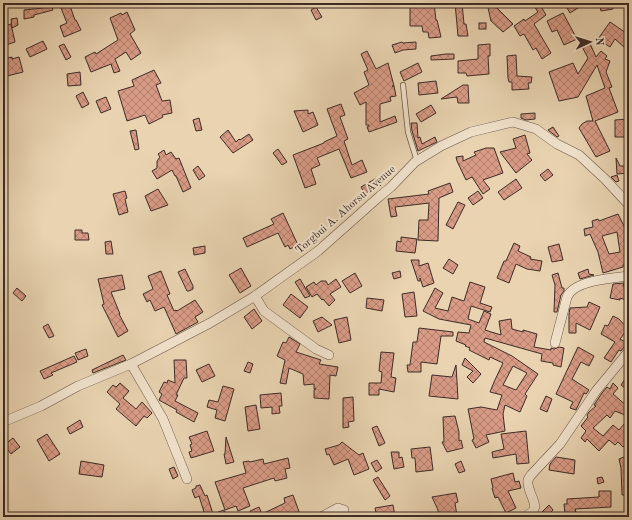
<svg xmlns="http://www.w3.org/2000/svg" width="632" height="520" font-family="'Old Standard TT',serif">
<defs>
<pattern id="building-cross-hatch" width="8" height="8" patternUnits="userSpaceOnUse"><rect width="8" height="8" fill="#d99b86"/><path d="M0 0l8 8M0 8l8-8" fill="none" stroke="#b17f6d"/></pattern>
</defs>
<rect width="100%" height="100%" fill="#e9d3b1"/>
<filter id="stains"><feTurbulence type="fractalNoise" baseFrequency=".005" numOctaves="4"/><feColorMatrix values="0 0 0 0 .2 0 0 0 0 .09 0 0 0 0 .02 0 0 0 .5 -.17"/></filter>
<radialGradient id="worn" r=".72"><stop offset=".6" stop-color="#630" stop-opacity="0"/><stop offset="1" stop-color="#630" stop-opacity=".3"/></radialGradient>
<g fill="url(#building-cross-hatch)" stroke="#3d2c25" fill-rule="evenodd">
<path d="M59,3H69L75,20H76L81,30L64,37L60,26L67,23Z"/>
<path d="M410,3H434L436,20H437L441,37L429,38L428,32H423L422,26H410Z"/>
<path d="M455,3H462L464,24H466L468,36H458Z"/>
<path d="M487,3H492L513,24L503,32L491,21Z"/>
<path d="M532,3H539L546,15L534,24L551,53L542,59L536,48L533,50L524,34L520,36L514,26L524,19L525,21L538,12Z"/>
<path d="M564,3H586L570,13Z"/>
<path d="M599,3H612L613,9L601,11Z"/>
<path d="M52,7L53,10L34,15V17L24,19V10Z"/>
<path d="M316,7L322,17L316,20L311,10Z"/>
<path d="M127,12L135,30L130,34L141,53L131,60L126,52L115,59L120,71L114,73L111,64L91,72L85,57L95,52L96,54L118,40L110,18L121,13L122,15Z"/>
<path d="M563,13L577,39L564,45L557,30L552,32L547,21Z"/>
<path d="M17,18L18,25L12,28L11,19Z"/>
<path d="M610,22L629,35V42L624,47L615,39L610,47L598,39Z"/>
<rect x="479" y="23" width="7" height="6"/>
<path d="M11,24L15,42L3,46V26Z"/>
<path d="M588,39L596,57L601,51L607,56L605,59L610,61L606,72L612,87L609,88L618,112L595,121L610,151L596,157L579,128L582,124L587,121H593L586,96L605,88L597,65L578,97L559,101L549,72L573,63L578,74L588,58L580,43Z"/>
<path d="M43,41L47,49L30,57L26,49Z"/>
<path d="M402,42L403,43L416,42V49L403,50L395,53L392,45Z"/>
<path d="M64,44L71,57L66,60L59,46Z"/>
<path d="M490,44V56H488L489,74L467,76L466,73H458V61L478,59V45Z"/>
<path d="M367,51L376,69L388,63L394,86H392H394L396,96L390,97L391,101L380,104V122L395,116L397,122L369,132L367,127L369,126V125H366V102L360,105L354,93L369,85L364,72L368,70L361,54Z"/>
<path d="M446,54H454V59L431,60V56Z"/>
<path d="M516,55L517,76L532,77L531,83H528L529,89L512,90V82H509L508,78L507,56Z"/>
<path d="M12,57V59L19,57L23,72L3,77V59Z"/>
<path d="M418,63L422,72L404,81L400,72Z"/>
<path d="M154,70L161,83L156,85L162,101L170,100L172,113L162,115L163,117L149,124L145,115L127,121L118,91L134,86L132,80Z"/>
<path d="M80,72L81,85L68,86L67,74Z"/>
<path d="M436,81L438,93L419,95L418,83Z"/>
<path d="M463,85H468L469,103H458L457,97L441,99Z"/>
<path d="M83,92L89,104L82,108L76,96Z"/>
<path d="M106,97L111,109L101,113L96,101Z"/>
<path d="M341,104L345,115L340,117L348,139L344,141L352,165L362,160L367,172L351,178L339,149L317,158L320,165L311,169L316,184L305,188L293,155L324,143V142L337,136L327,109Z"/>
<path d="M431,105L436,113L421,122L416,114Z"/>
<path d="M308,110V114L313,112L318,125L303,132L294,111Z"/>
<path d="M535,113V119L526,120L521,118V114Z"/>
<path d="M199,118L202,130L196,131L193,120Z"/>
<path d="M629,119V137H615V120Z"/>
<path d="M411,123H417L418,138L420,137L422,144L435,137L437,142L418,151L412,131Z"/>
<path d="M553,127L559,136L557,137L548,130Z"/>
<path d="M136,130L139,149L135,150L130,131Z"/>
<path d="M228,130L236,142L239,139L240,140L249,134L253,140L233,153L220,137Z"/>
<path d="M525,135L530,153L527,154L532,160L516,173L500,152L516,148L513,139Z"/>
<path d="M486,148H494L503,173L483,180L490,189L483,194L472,177L466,180L457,161L456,157L463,156V161L476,155L474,152Z"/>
<path d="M278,149L287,162L282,165L273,153Z"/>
<path d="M164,150L166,155L171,152L176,159L179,158L191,188L183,192L176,176H175L172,170L157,179L152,171L157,168V161L160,157L158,154Z"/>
<path d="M616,158L620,166H629V173L617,174Z"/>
<path d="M198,166L205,176L199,180L193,170Z"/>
<path d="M548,169L553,175L545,181L540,175Z"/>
<path d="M617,175L619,181L616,182L611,177Z"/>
<path d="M375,179H378L381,185L365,194L361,187Z"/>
<path d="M516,179L522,188L504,200L498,192Z"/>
<path d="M450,183L453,192L439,198L438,241L418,240L419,220H428L429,203L395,207L397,216L391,217L388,199L429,194L428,191Z"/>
<path d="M158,189L168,205L151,211L145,196Z"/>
<path d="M125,191L127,198L125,199L128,212L119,215L113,194Z"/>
<path d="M478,191L483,198L473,205L468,198Z"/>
<path d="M458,202L465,205L453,229L446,225Z"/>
<path d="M283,213L298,245L290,249L288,245L285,247L278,233L247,247L243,238L274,224L271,219Z"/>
<path d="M618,214L629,236V264L623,265V267L603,273L598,252L590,234L585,236L584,229L593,227L592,221L598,219L599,221ZM617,232L620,252L609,254L602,236Z"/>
<path d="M75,230H82V233H88L89,240H75Z"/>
<path d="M401,237L417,239L415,253L396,251L397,241L401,242Z"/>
<path d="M111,241L113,254H106L105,242Z"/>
<path d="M514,243L520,246L518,251L531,257L530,259L542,261L540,271L527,269L516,264L509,283L497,278L504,261H506Z"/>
<path d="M559,244L563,260L552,262L548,247Z"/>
<path d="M205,246V253L194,255L193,248Z"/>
<path d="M449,259L458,265L453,274L443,268Z"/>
<path d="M411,260H419V266L428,263L434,283L423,287L420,278V281H418Z"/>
<path d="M241,268L251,286L240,293L229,275Z"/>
<path d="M185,269L193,286V289L189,291H187L178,272Z"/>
<path d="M588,269L589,274L594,275L580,279L578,273Z"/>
<path d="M161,271L170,294L167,295L174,311L176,310L177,311L195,300L203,312L195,317L198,322L176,334L164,307L155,311L150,300L147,302L143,294L153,289L148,276Z"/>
<path d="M400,271L401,277L394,279L392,273Z"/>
<path d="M355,273L362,286L350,293L342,281Z"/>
<path d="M558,273L562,288H564V291L561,295L557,312H554L555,285L552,275Z"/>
<path d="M122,275L125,289L111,292L120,314H119L128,331L118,337L102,305L104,304L98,279Z"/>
<path d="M300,279L310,296L305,298L295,282Z"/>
<path d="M336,279L341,287L330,294L335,300L329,306L323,299L322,300L317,294L312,297L306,287L314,282L316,285L321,281H326L328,285Z"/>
<path d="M470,282L485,287L480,303L492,307L490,312L471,306L468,319L479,323L484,311L491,314L485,330L501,335L499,321L511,319L512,329L523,332V330L537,334L534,347L551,350V348L554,349L559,347L564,348L561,367L553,365V363L541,361L542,354L485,338L484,342L512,356L538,374L525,394L527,396L520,412L505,405L503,414L505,431L486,435L489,442L476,448L472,440L474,439L468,409L481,407L497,410L502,395L490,392L494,382L503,363L490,357L489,360L469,350L470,348L465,346L466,345L456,341L458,332L469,333L471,325L439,319L423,311L435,288L443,293L435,308L448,311L452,297L464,301ZM513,366L527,373L516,390L503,385Z"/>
<path d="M624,283L623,286L629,288V301L620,298V300L610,298L613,284Z"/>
<path d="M17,288L26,296L22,301L13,293Z"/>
<path d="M414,292L417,316L405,317L402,294Z"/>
<path d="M291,294L308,307L300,318L283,305Z"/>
<path d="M367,298L384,300L382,311L366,308Z"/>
<path d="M589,302L600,307L590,330L576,323V333H569V314L570,308L587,307Z"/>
<path d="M254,309L262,321L252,329L244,317Z"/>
<path d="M613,316L619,319L628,329L620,339L627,343L621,351L619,350L611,362L604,358L615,342L601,334L605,325L608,326Z"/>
<path d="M322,317L332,325L318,332L313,321Z"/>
<path d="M347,317L351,340L339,343L334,320Z"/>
<path d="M48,324L54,336L49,338L43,327Z"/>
<path d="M419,328L453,332V336H441L437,364L421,362V372H408L407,365H410L413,342H417Z"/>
<path d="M289,337L300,344L296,352L321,360L319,364L338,367L336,376L330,375L329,399L314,398V390L316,389H314V384L304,385L303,374L289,368L286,384L280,383L285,360L277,356L283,342L286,343Z"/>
<path d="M578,347L594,356L589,366L581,362L572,379L589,390L586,394L584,393L576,410L570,408L573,402L556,394Z"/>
<path d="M86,349L88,356L78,360L75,353Z"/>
<path d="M381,352L394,353L391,377L396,378L394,392L379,389V395H369V383H381L382,372L379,371Z"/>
<path d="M123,355L126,360L93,373L92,370Z"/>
<path d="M74,356L77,362L51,373L53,375L44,379L40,371Z"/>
<path d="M465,358L481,374L473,383L467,377L473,371L462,365Z"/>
<path d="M174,360H186L187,378H184L176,395H178L175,401L198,413L194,422L176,412L177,410L159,400L162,394L159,392L164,382L167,383L168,380L175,383Z"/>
<path d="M248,362L253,364L250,373L244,371Z"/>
<path d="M209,364L215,376L202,382L196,370Z"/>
<path d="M456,365L458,399L429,396L432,375L452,377Z"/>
<path d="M629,373V391L621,385Z"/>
<path d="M120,383L129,391L123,398L136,409L142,402L152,413L147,418L144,416L136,426L116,409L120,404L107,392L113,385L116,387Z"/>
<path d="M613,383L618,388L613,394L628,407L625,415L615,411L610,418L607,415L593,428L603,436L613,425L619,430L629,418V441L623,447L618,442L615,445L609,440L599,451L587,439L585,442L581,438L586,431L581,426L588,417L587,415L589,412L596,406L594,405L602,393L607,387L610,389Z"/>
<path d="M223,386L234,389L225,421L215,418L217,410L207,407L209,400L218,402Z"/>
<path d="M281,393L282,406H279L280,413L272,414V407L261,408L260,395Z"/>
<path d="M546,396L552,399L547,412L540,409Z"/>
<path d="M353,397L354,421L348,422L349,427L343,428V398Z"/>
<path d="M256,405L260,429L248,431L245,407Z"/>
<path d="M455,416L459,432V441L461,440L463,448L447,452L442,442H444L443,417Z"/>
<path d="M80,420L83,427L70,434L67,428Z"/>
<path d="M377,426L385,443L379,446L372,428Z"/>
<path d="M207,431L214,451L191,458L189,452L192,451L190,445L192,444L189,437Z"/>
<path d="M526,431L529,463L517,464L516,454L493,458L492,452L504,449L501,434Z"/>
<path d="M47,434L60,454L49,461L37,440Z"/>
<path d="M226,437L234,462L226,464L224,454H225Z"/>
<path d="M13,438L20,447L11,454L4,445Z"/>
<path d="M342,442L359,455L363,453L369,469L354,475L348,459L334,465L329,454L327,455L325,449L339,445Z"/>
<path d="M430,447L433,470L416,472L415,458H412L411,449Z"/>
<path d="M391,452H399V458L402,457L404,467L394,469Z"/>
<path d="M629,455V480L627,481L628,495H622L621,468L619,459Z"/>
<path d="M556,457L575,460L574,474L549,470L550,464Z"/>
<path d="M288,458L290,468L285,469L287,478L275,481L274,478L243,488L250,506L238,511L236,506L225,510L215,482L246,473L243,462L249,461L250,462L263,459L264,464Z"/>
<path d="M377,460L382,468L376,472L371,463Z"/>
<path d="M81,461L104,465L102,477L79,474Z"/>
<path d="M461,461L465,471L459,473L455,464Z"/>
<path d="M174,467L178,476L173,479L169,469Z"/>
<path d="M513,473L515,482L519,481L521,488L508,491L516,508L506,513L498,497L495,498L492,488H493L491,479Z"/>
<path d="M378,477L390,496L385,500L373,480Z"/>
<path d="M602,477L604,482L598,484L597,478Z"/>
<path d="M200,485L205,496L207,495L213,514L224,510L227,517H191L204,512L199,496L195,498L192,490L196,488V486Z"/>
<path d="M599,491H611V507L575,509L576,512L565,514L564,504H567V499L599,497Z"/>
<path d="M456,493L458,502L455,503L457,516L439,517L438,510L432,497Z"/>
<path d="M293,495L301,517H253L250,511L259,507L262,514L285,503L284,498Z"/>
<path d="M393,505L395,516L377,517L375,508Z"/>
<path d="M549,505L553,510L546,517L542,512Z"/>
</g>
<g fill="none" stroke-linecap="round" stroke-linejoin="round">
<defs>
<path id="service" d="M403,85L408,132L417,161"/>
<g id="minor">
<path d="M255,296L264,311L316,349L329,355"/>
<path d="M555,343L567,297C574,280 613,278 629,276"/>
<path d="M131,364L163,419L187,479"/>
<path d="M3,422L41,406L78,386L131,364L210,323L255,296L318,251L380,196L391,187L415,162L441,146L471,132L513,122L536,129L557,144L579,155L605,179L629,205"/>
<path d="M321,517L338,508L344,510"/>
<path d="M525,517C527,515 530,514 533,511C539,504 526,490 528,480C529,478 530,476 531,475L560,444L596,391L629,351"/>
</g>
</defs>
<use href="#service" stroke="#685648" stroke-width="6"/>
<use href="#minor" stroke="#685648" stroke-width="10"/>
<use href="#service" stroke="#f1e2cc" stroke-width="4.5"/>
<use href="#minor" stroke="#f1e2cc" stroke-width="9"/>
</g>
<g text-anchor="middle" stroke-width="4" stroke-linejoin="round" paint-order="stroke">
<g font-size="11" fill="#3d2c25" stroke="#f1e2cc">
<text transform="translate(345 209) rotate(-41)" y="4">Torgbui A. Ahorsu Avenue</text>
</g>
</g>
<rect width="632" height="520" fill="none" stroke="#e9d3b1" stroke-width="16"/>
<rect x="4" y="4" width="624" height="512" fill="none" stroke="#3d2c25" stroke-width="2"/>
<rect x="8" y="8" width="616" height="504" fill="none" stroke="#3d2c25"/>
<g transform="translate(590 42) rotate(86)" stroke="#f1e2cc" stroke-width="3" paint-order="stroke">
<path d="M0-3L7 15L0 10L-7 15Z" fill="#3d2c25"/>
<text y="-6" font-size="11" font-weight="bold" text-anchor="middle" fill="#3d2c25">N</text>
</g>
<rect width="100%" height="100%" filter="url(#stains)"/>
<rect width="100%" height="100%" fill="url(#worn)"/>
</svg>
